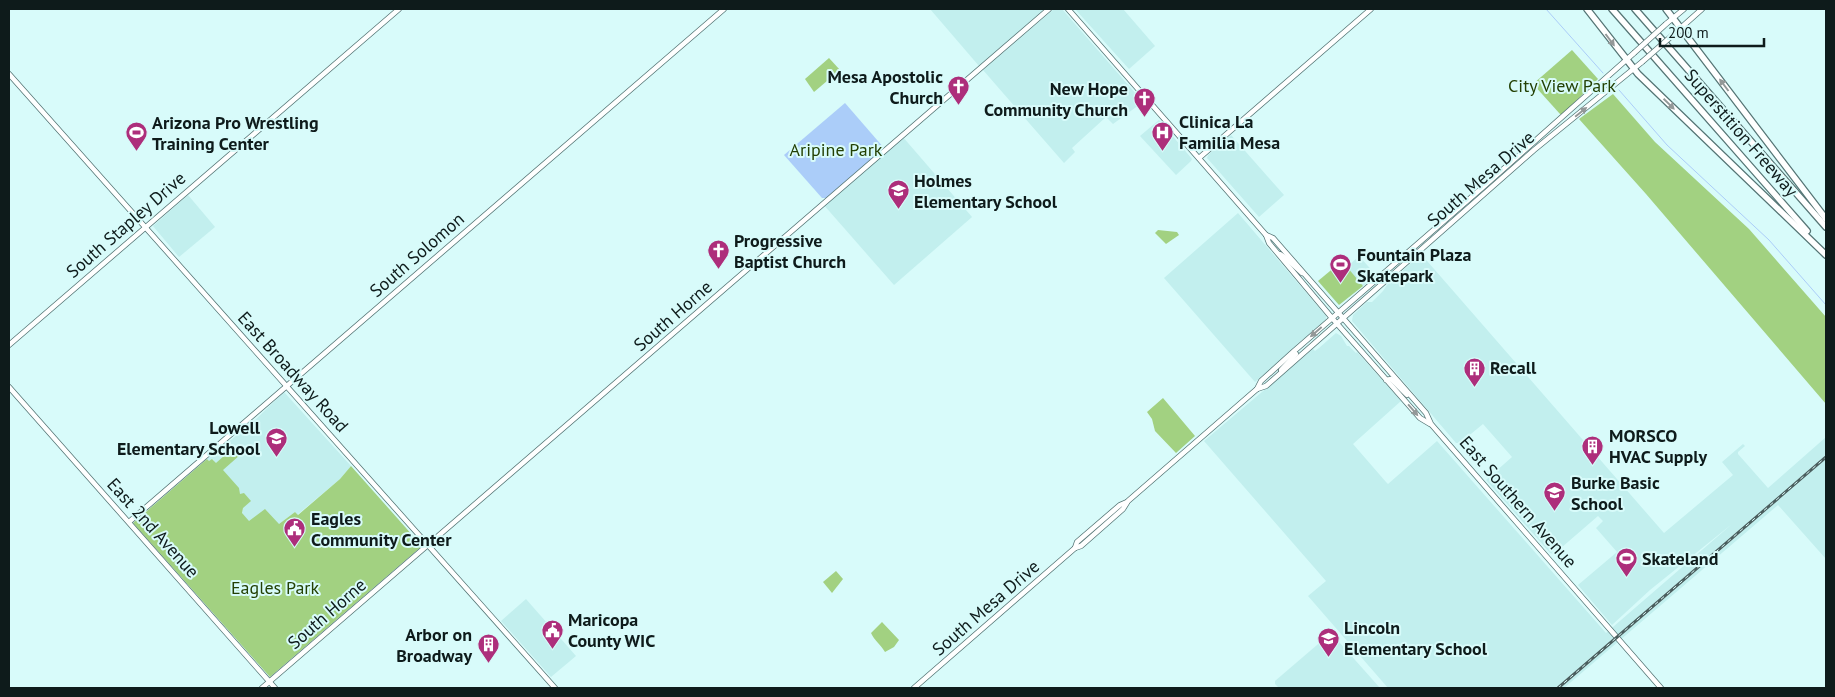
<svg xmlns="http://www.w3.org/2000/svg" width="1835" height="697" font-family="'PT Sans',sans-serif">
<rect width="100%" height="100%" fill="#d8fbfa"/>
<g fill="#c2efee">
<path d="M930,9H1045L979,66Z"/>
<path d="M1054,9H1062L1143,102L1113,124L1106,117L1072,148L1075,152L1064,163L983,70Z"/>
<path d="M1075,9H1123L1155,46L1129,69Z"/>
<path d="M1159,120L1192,159L1191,161L1176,175L1140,136Z"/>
<path d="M1231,135L1284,195L1259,217L1207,158L1208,155Z"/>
<path d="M902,136L972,217L894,285L823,204Z"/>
<path d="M188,195L215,227L179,257L153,226Z"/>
<path d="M1238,213L1326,316V321L1297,344L1292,351L1255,382L1164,278Z"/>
<path d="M1421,254L1664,533L1733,475L1722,462L1743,444L1745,446L1738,452V454L1768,488L1826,437V559L1778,505L1564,688H1388L1308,596L1326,581L1204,441L1313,349L1315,351L1319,348L1336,333L1341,336L1347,346H1349L1356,353L1357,352L1401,401L1353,444L1386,482L1388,484L1437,441L1606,633L1732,524L1650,590L1612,625L1578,585L1617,552L1596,528L1603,521L1598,516L1554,554L1550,553L1486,480L1512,457L1483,424L1460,443H1456L1352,321L1353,315L1367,302H1372L1383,291L1387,285Z"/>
<path d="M1359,256L1376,275L1363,286L1346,268Z"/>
<path d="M284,392L351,466L340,479L297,515L295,512L279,524L249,522L242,514L243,508L213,459L209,461L207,459L242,431L248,423L254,421Z"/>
<path d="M526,599L576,656L551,677L501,621Z"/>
<path d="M1331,633L1380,688H1279L1275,684V681Z"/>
</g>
<g fill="#a2d181">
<path d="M1572,50L1598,79L1563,114H1560L1533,84Z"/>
<path d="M829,58L840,70L814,92L805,79Z"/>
<path d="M1613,94L1655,142L1749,229L1826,317V404L1646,194L1579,119Z"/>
<path d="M1158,230L1177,232L1179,235L1166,244L1155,233Z"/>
<path d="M1342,261L1363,286L1339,305L1318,281Z"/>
<path d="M1163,398L1195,436L1176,453L1155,431L1152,419L1147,412Z"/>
<path d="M234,447L240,455L223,470L239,488L240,494L244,493L251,501L243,508L242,513L249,521L265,509L279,524L295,512L298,515L340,479L351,466L422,546L270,677L133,523L207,459L209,461L212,459L216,463Z"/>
<path d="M836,571L843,579L832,593L823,582Z"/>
<path d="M882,622L899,640L894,647L885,652C881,645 874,640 871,633Z"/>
</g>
<path fill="#abcdf9" d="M845,103L884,148L826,198H822L784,155Z"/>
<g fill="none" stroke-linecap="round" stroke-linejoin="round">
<g stroke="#abcdf9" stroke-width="1">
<path d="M1546,9L1603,73"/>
<path d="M1619,90L1667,145L1769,240L1826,305"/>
</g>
<defs>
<g id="secondary">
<path d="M1068,9L1266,235L1269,243L1332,318L1420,418L1430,424"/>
<path d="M1666,24L1684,9"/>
<path d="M1674,34L1702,9"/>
<path d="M9,74L555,688"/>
<path d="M1199,158L1371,9"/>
<path d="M1266,235L1273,238L1426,413L1431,424L1661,688"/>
<path d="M1280,254L1286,258L1302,273"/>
<path d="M9,345L399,9"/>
<path d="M1281,370L1296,354"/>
<path d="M1386,380L1391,379L1407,395"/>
<path d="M9,387L275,688"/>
<path d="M1257,389L1266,386L1534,150L1642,62"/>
<path d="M129,522L724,9"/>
<path d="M1075,548L1077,542L1120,505L1127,502"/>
<path d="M262,688L1049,9"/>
<path d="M914,688L1075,548L1081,546L1123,509L1128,501L1257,389L1261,381L1293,352L1482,188L1634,53"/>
</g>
<g id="highway">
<path d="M1587,9L1638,74L1826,255"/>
<path d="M1612,9L1807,231"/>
<path d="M1635,9L1826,227"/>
<path d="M1666,9L1826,219"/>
</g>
</defs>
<use href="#secondary" stroke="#557575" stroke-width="6"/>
<use href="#highway" stroke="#557575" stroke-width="8"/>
<use href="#secondary" stroke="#fff" stroke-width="4.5"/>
<use href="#highway" stroke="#fff" stroke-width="5.5"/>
<defs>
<path id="rail" d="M1558,688L1826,457"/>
</defs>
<use href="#rail" stroke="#4b5e5e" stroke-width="3"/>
<use href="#rail" stroke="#d8fbfa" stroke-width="1" stroke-dasharray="4" stroke-linecap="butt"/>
<defs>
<g id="secondary-bridge">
<path d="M1634,53L1666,24"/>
<path d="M1642,62L1674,34"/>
</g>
</defs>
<use href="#secondary-bridge" stroke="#557575" stroke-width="6" stroke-linecap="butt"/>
<use href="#secondary-bridge" stroke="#fff" stroke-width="4.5"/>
</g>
<defs><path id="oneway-solid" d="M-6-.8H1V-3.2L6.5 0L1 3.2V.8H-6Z" transform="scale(1.25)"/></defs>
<g fill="#939898">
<use href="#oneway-solid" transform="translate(1610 40) rotate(53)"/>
<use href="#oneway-solid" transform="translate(1724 85) rotate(-127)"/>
<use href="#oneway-solid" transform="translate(1669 104) rotate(44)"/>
<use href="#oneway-solid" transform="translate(1581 112) rotate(-39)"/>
<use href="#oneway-solid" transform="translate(1316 332) rotate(139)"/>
<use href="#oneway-solid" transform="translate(1413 410) rotate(49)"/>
</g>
<defs>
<symbol id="church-pin" viewBox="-11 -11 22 30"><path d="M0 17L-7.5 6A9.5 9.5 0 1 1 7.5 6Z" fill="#ad2e7b" stroke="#d8fbfa"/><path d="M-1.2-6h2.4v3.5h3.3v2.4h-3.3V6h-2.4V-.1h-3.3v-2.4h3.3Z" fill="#fff"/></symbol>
<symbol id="hospital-pin" viewBox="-11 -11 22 30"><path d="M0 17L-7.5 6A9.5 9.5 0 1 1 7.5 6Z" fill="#ad2e7b" stroke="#d8fbfa"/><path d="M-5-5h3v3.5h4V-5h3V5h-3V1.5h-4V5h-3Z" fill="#fff"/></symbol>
<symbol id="stadium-pin" viewBox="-11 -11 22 30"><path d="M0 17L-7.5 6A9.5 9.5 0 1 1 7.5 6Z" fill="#ad2e7b" stroke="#d8fbfa"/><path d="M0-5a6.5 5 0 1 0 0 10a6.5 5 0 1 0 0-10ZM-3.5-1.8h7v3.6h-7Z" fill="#fff"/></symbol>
<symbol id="school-pin" viewBox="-11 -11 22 30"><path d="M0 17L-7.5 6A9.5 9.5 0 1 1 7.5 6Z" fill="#ad2e7b" stroke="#d8fbfa"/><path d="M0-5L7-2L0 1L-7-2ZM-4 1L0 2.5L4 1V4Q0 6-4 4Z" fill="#fff"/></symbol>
<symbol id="building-pin" viewBox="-11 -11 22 30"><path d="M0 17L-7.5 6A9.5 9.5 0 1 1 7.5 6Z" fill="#ad2e7b" stroke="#d8fbfa"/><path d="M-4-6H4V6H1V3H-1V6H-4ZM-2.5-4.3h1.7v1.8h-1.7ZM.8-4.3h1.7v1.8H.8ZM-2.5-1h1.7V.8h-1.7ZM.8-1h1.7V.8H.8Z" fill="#fff"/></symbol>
<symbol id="civic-pin" viewBox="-11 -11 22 30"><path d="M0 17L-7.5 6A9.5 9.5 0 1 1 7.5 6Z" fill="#ad2e7b" stroke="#d8fbfa"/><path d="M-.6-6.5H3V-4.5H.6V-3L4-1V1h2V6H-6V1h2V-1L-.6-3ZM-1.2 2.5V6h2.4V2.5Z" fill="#fff"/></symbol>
</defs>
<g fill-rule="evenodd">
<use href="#church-pin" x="946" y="74" width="25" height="34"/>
<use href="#church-pin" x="1132" y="86" width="25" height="34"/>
<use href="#hospital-pin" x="1150" y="120" width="25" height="34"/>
<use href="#stadium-pin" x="124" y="120" width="25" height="34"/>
<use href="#school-pin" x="886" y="178" width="25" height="34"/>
<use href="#church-pin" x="706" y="238" width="25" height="34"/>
<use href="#stadium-pin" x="1328" y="252" width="25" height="34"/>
<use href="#building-pin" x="1462" y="356" width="25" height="34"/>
<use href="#school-pin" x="264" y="426" width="25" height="34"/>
<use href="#building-pin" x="1580" y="434" width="25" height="34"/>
<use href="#school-pin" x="1542" y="480" width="25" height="34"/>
<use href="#civic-pin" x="282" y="516" width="25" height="34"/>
<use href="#stadium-pin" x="1614" y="546" width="25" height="34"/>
<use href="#civic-pin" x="540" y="618" width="25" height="34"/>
<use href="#school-pin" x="1316" y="626" width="25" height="34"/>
<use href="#building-pin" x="476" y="632" width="25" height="34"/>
</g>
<g text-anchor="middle" stroke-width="4" stroke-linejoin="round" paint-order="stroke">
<g font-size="18" font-weight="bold" fill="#0e1b1b" stroke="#d8fbfa" text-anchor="start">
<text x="943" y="83" text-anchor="end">Mesa Apostolic<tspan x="943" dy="21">Church</tspan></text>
<text x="1128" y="95" text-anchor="end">New Hope<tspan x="1128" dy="21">Community Church</tspan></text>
<text x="1179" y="128">Clinica La<tspan x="1179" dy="21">Familia Mesa</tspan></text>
<text x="152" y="129">Arizona Pro Wrestling<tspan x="152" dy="21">Training Center</tspan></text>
<text x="914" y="187">Holmes<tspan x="914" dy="21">Elementary School</tspan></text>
<text x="734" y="247">Progressive<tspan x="734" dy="21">Baptist Church</tspan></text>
<text x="1357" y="261">Fountain Plaza<tspan x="1357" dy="21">Skatepark</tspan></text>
<text x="1490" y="374">Recall</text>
<text x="260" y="434" text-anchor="end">Lowell<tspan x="260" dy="21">Elementary School</tspan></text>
<text x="1609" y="442">MORSCO<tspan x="1609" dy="21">HVAC Supply</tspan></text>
<text x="1571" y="489">Burke Basic<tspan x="1571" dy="21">School</tspan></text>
<text x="311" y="525">Eagles<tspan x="311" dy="21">Community Center</tspan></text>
<text x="1642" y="565">Skateland</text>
<text x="568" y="626">Maricopa<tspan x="568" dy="21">County WIC</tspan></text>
<text x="1344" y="634">Lincoln<tspan x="1344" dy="21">Elementary School</tspan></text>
<text x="472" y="641" text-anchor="end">Arbor on<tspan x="472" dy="21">Broadway</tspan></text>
</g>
<g font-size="18" fill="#234004" stroke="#d8fbfa">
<text x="1562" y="92">City View Park</text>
<text x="836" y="156">Aripine Park</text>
<text x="275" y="594">Eagles Park</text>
</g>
<g font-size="18" fill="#0e1b1b" stroke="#d8fbfa">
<text transform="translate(1741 133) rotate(49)" y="6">Superstition Freeway</text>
<text transform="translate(1481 179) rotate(-41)" y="6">South Mesa Drive</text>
<text transform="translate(126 225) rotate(-41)" y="6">South Stapley Drive</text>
<text transform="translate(417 255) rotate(-41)" y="6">South Solomon</text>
<text transform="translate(673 316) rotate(-41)" y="6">South Horne</text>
<text transform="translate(293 372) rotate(48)" y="6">East Broadway Road</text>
<text transform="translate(1518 502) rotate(49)" y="6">East Southern Avenue</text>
<text transform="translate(153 528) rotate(48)" y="6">East 2nd Avenue</text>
<text transform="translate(986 608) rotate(-41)" y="6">South Mesa Drive</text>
<text transform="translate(327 614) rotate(-41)" y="6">South Horne</text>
</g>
</g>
<rect width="1835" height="697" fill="none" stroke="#0e1b1b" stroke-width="20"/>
<path d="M1660 38v8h104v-8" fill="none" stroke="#0e1b1b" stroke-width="2.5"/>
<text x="1668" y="38" font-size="15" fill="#0e1b1b" stroke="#d8fbfa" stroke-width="4" paint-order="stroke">200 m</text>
</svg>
